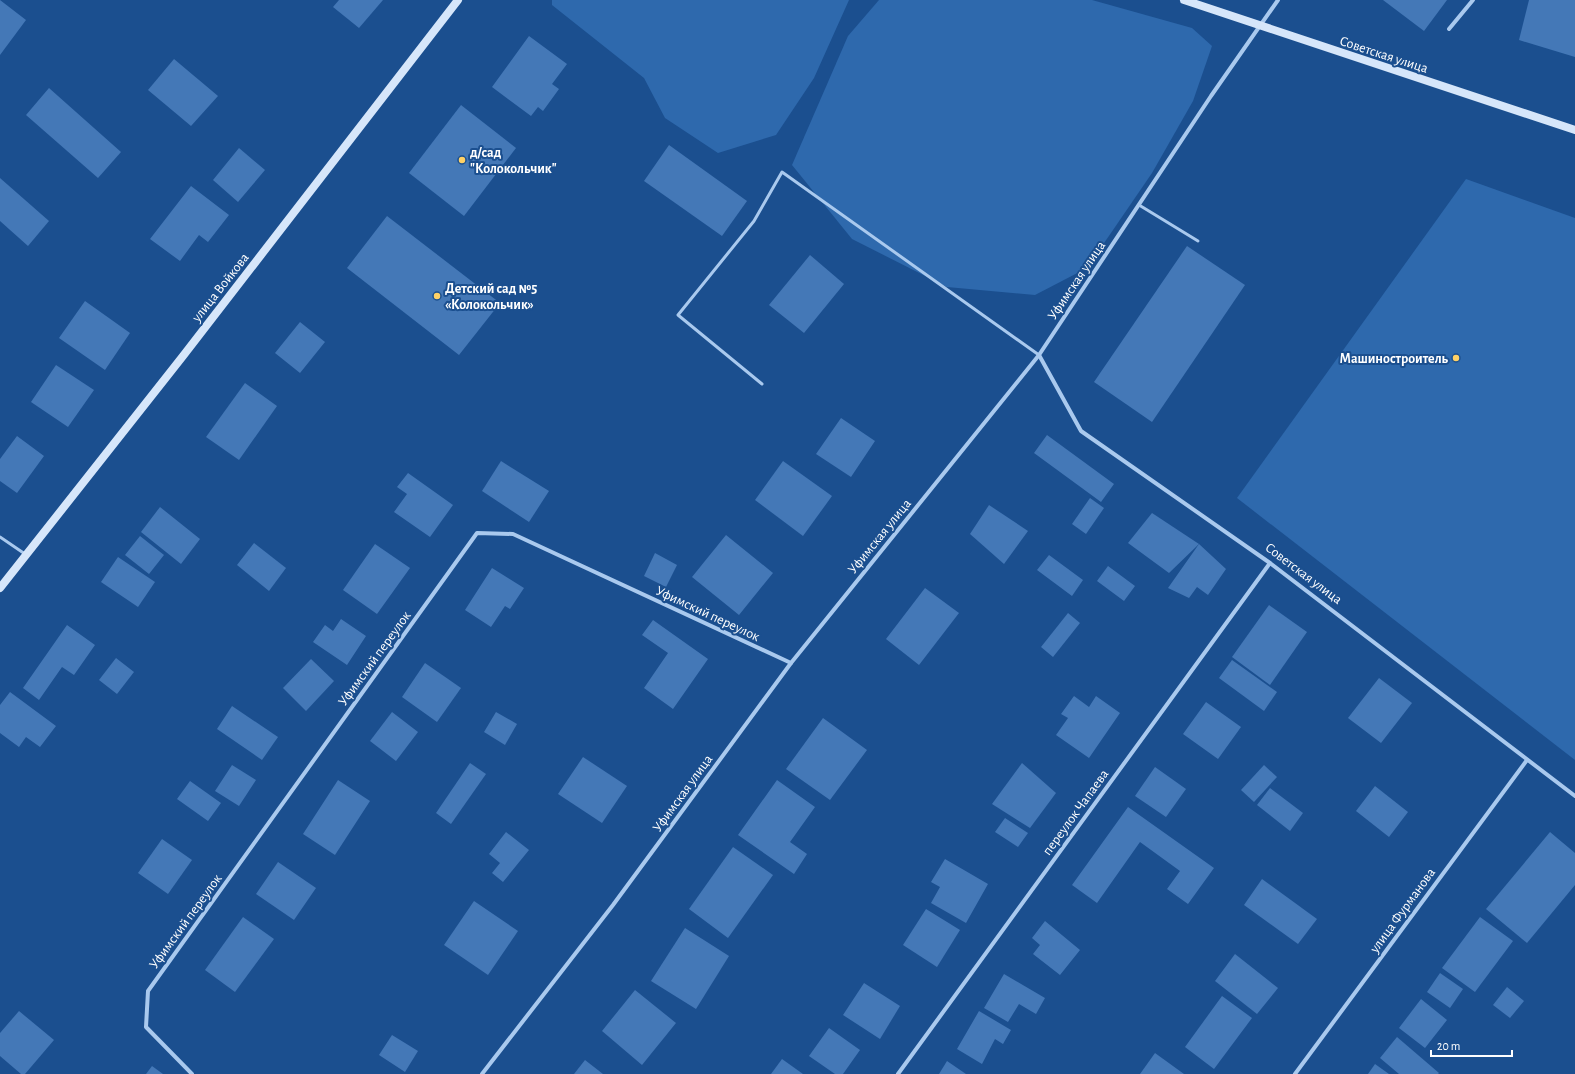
<svg xmlns="http://www.w3.org/2000/svg" width="1575" height="1074" font-family="'Alegreya Sans',sans-serif">
<rect width="100%" height="100%" fill="#1b4f8f"/>
<g fill="#2e69ad">
<path d="M552,0H849L814,78L776,135L718,153L665,118L644,78L552,5Z"/>
<path d="M879,0H1092L1192,28L1212,46L1193,101L1152,173L1087,268L1035,295L947,287L852,239L792,165L848,36Z"/>
<path d="M1466,179L1575,218V760L1237,498Z"/>
</g>
<g fill="#4478b7">
<path d="M0,0L26,20L0,55Z"/>
<path d="M339,0H383L359,28L333,7Z"/>
<path d="M1383,0H1447L1424,31Z"/>
<path d="M1529,0H1575V57L1519,40Z"/>
<path d="M529,36L567,64L552,84L559,89L543,111L538,107L531,116L492,87Z"/>
<path d="M174,59L218,96L191,126L148,90Z"/>
<path d="M49,88L121,152L98,178L26,115Z"/>
<path d="M461,105L516,148L464,216L409,173Z"/>
<path d="M669,145L747,201L722,236L644,181Z"/>
<path d="M239,148L265,170L238,202L213,180Z"/>
<path d="M0,178L49,221L28,246L0,221Z"/>
<path d="M191,186L229,215L208,242L199,235L180,261L150,239Z"/>
<path d="M387,216L500,303L459,355L347,268Z"/>
<path d="M1187,246L1245,285L1152,422L1094,382Z"/>
<path d="M810,255L844,284L804,333L769,305Z"/>
<path d="M85,301L130,333L105,370L59,338Z"/>
<path d="M300,322L325,342L300,373L275,353Z"/>
<path d="M56,365L94,390L68,427L31,402Z"/>
<path d="M245,383L277,406L239,460L206,437Z"/>
<path d="M841,418L875,441L851,477L816,454Z"/>
<path d="M1047,435L1114,484L1101,502L1034,453Z"/>
<path d="M17,436L44,456L17,493L0,481V459Z"/>
<path d="M501,461L549,491L529,522L482,491Z"/>
<path d="M783,461L832,496L803,536L755,500Z"/>
<path d="M408,473L453,505L430,537L394,512L407,494L397,487Z"/>
<path d="M1090,498L1104,508L1086,534L1072,524Z"/>
<path d="M989,505L1028,531L1004,564L970,534Z"/>
<path d="M160,507L200,539L181,564L141,532Z"/>
<path d="M1152,513L1199,544L1169,573L1128,543Z"/>
<path d="M726,535L773,573L739,615L692,577Z"/>
<path d="M140,536L164,555L149,574L125,555Z"/>
<path d="M254,543L286,568L269,591L237,565Z"/>
<path d="M375,544L410,568L377,614L343,590Z"/>
<path d="M1199,544L1226,569L1208,595L1197,587L1189,598L1168,588Z"/>
<path d="M655,553L677,565L666,587L644,576Z"/>
<path d="M1049,555L1083,580L1072,596L1037,570Z"/>
<path d="M118,557L155,582L138,607L101,582Z"/>
<path d="M1108,566L1135,586L1124,601L1097,581Z"/>
<path d="M492,568L524,588L510,609L505,606L491,627L465,610Z"/>
<path d="M925,588L959,613L919,665L886,639Z"/>
<path d="M1269,605L1307,632L1270,685L1232,657Z"/>
<path d="M1068,613L1080,623L1053,657L1041,647Z"/>
<path d="M341,619L366,636L347,665L313,642L325,625L333,631Z"/>
<path d="M653,620L708,659L673,709L644,688L668,653L642,635Z"/>
<path d="M67,625L95,645L74,675L62,667L39,700L23,688Z"/>
<path d="M116,658L134,672L117,694L99,680Z"/>
<path d="M311,659L334,681L306,711L283,688Z"/>
<path d="M1232,660L1277,692L1264,711L1219,678Z"/>
<path d="M425,663L461,688L437,722L402,697Z"/>
<path d="M1379,678L1412,703L1381,743L1348,718Z"/>
<path d="M10,692L56,726L40,747L26,737L19,747L0,733V705Z"/>
<path d="M1074,696L1089,707L1096,696L1120,713L1089,758L1056,735L1068,718L1061,714Z"/>
<path d="M1206,702L1241,727L1218,759L1183,734Z"/>
<path d="M232,706L278,737L262,760L217,729Z"/>
<path d="M392,712L418,732L396,761L370,741Z"/>
<path d="M496,712L517,724L505,745L484,732Z"/>
<path d="M823,718L867,750L830,800L786,769Z"/>
<path d="M583,757L627,786L602,823L558,794Z"/>
<path d="M470,763L486,774L451,824L436,813Z"/>
<path d="M1022,763L1056,793L1030,828L992,804Z"/>
<path d="M232,765L256,780L239,806L215,791Z"/>
<path d="M1264,765L1277,777L1254,802L1241,790Z"/>
<path d="M1155,767L1186,789L1166,817L1135,796Z"/>
<path d="M338,780L370,801L335,855L303,834Z"/>
<path d="M777,780L815,807L790,842L807,854L794,874L738,835Z"/>
<path d="M190,781L221,803L208,821L177,799Z"/>
<path d="M1375,786L1408,812L1389,837L1356,811Z"/>
<path d="M1270,788L1303,813L1290,831L1257,805Z"/>
<path d="M1128,807L1214,868L1188,904L1167,889L1180,871L1140,842L1097,903L1072,885Z"/>
<path d="M1005,818L1028,833L1018,847L995,832Z"/>
<path d="M506,832L529,850L503,882L492,873L500,863L489,854Z"/>
<path d="M1550,832L1575,853V885L1527,943L1486,909Z"/>
<path d="M162,839L192,860L168,894L138,873Z"/>
<path d="M733,847L773,875L728,938L689,909Z"/>
<path d="M945,859L988,884L966,923L931,903L940,887L931,882Z"/>
<path d="M278,862L316,888L294,920L256,894Z"/>
<path d="M1262,879L1317,919L1298,944L1244,905Z"/>
<path d="M474,901L518,931L488,975L444,945Z"/>
<path d="M926,909L960,930L937,967L903,945Z"/>
<path d="M243,917L274,939L235,992L205,970Z"/>
<path d="M1480,917L1513,941L1475,992L1442,968Z"/>
<path d="M1045,921L1080,950L1060,975L1033,954L1040,945L1032,938Z"/>
<path d="M685,928L729,956L696,1009L651,981Z"/>
<path d="M1235,954L1278,988L1257,1014L1215,981Z"/>
<path d="M1440,973L1463,989L1450,1008L1427,992Z"/>
<path d="M1004,974L1045,998L1036,1014L1019,1004L1008,1022L984,1008Z"/>
<path d="M864,983L900,1006L880,1039L843,1015Z"/>
<path d="M1507,987L1524,1001L1510,1018L1493,1005Z"/>
<path d="M635,990L676,1023L642,1065L602,1031Z"/>
<path d="M1222,996L1252,1018L1214,1069L1185,1047Z"/>
<path d="M1421,999L1447,1020L1425,1048L1399,1028Z"/>
<path d="M19,1011L54,1040L25,1074H21L0,1056V1033Z"/>
<path d="M979,1011L1011,1030L1003,1044L995,1039L982,1064L957,1049Z"/>
<path d="M829,1028L860,1050L843,1074H835L809,1056Z"/>
<path d="M392,1035L418,1051L405,1072L379,1055Z"/>
<path d="M1397,1037L1439,1073L1438,1074H1399L1380,1058Z"/>
<path d="M1155,1053L1184,1074H1140Z"/>
<path d="M782,1059L803,1074H771Z"/>
<path d="M585,1060L603,1074H574Z"/>
<path d="M947,1061L966,1074H939Z"/>
<path d="M1375,1064L1389,1074H1368Z"/>
<path d="M152,1066L163,1074H146Z"/>
</g>
<g fill="none" stroke-linecap="round" stroke-linejoin="round">
<g stroke="#a9c9ee" stroke-width="3">
<path d="M1139,205L1198,241"/>
<path d="M762,384L678,315L754,221L782,172L1039,355"/>
<path d="M0,537L25,554"/>
</g>
<g stroke="#a9c9ee" stroke-width="4">
<path d="M1449,29L1473,0"/>
<path d="M1039,355L1081,431L1270,563L1575,796"/>
<path d="M192,1074L146,1027L148,991L477,533L513,534L791,663"/>
<path d="M482,1074L613,905L791,663L1039,355L1211,96L1278,0"/>
<path d="M898,1074L1270,563"/>
<path d="M1295,1074L1527,760"/>
</g>
<g stroke="#d6e6fa" stroke-width="8">
<path d="M1184,0L1575,130"/>
<path d="M0,588L183,356L458,0"/>
</g>
</g>
<g fill="#ffd166" stroke="#1b4f8f" stroke-width="1.5">
<circle cx="462" cy="160" r="4"/>
<circle cx="437" cy="296" r="4"/>
<circle cx="1456" cy="358" r="4"/>
</g>
<g text-anchor="middle" stroke-width="4" stroke-linejoin="round" paint-order="stroke">
<g font-size="14" fill="#fff" stroke="#1b4f8f">
<text transform="translate(1384 54) rotate(18)" y="5">Советская улица</text>
<text transform="translate(1076 280) rotate(-56)" y="5">Уфимская улица</text>
<text transform="translate(220 287) rotate(-52)" y="5">улица Войкова</text>
<text transform="translate(879 536) rotate(-51)" y="5">Уфимская улица</text>
<text transform="translate(1304 573) rotate(37)" y="5">Советская улица</text>
<text transform="translate(708 613) rotate(25)" y="5">Уфимский переулок</text>
<text transform="translate(374 658) rotate(-54)" y="5">Уфимский переулок</text>
<text transform="translate(682 793) rotate(-54)" y="5">Уфимская улица</text>
<text transform="translate(1075 812) rotate(-54)" y="5">переулок Чапаева</text>
<text transform="translate(1402 910) rotate(-54)" y="5">улица Фурманова</text>
<text transform="translate(185 921) rotate(-54)" y="5">Уфимский переулок</text>
</g>
<g font-size="14" font-weight="bold" fill="#fff" stroke="#1b4f8f" text-anchor="start">
<text x="470" y="157">д/сад<tspan x="470" dy="16">"Колокольчик"</tspan></text>
<text x="445" y="293">Детский сад №5<tspan x="445" dy="16">«Колокольчик»</tspan></text>
<text x="1448" y="363" text-anchor="end">Машиностроитель</text>
</g>
</g>
<path d="M1431 1050v6h81v-6" fill="none" stroke="#ffffff" stroke-width="2"/>
<text x="1437" y="1050" font-size="12" fill="#ffffff" stroke="#1b4f8f" stroke-width="3" paint-order="stroke">20 m</text>
</svg>
